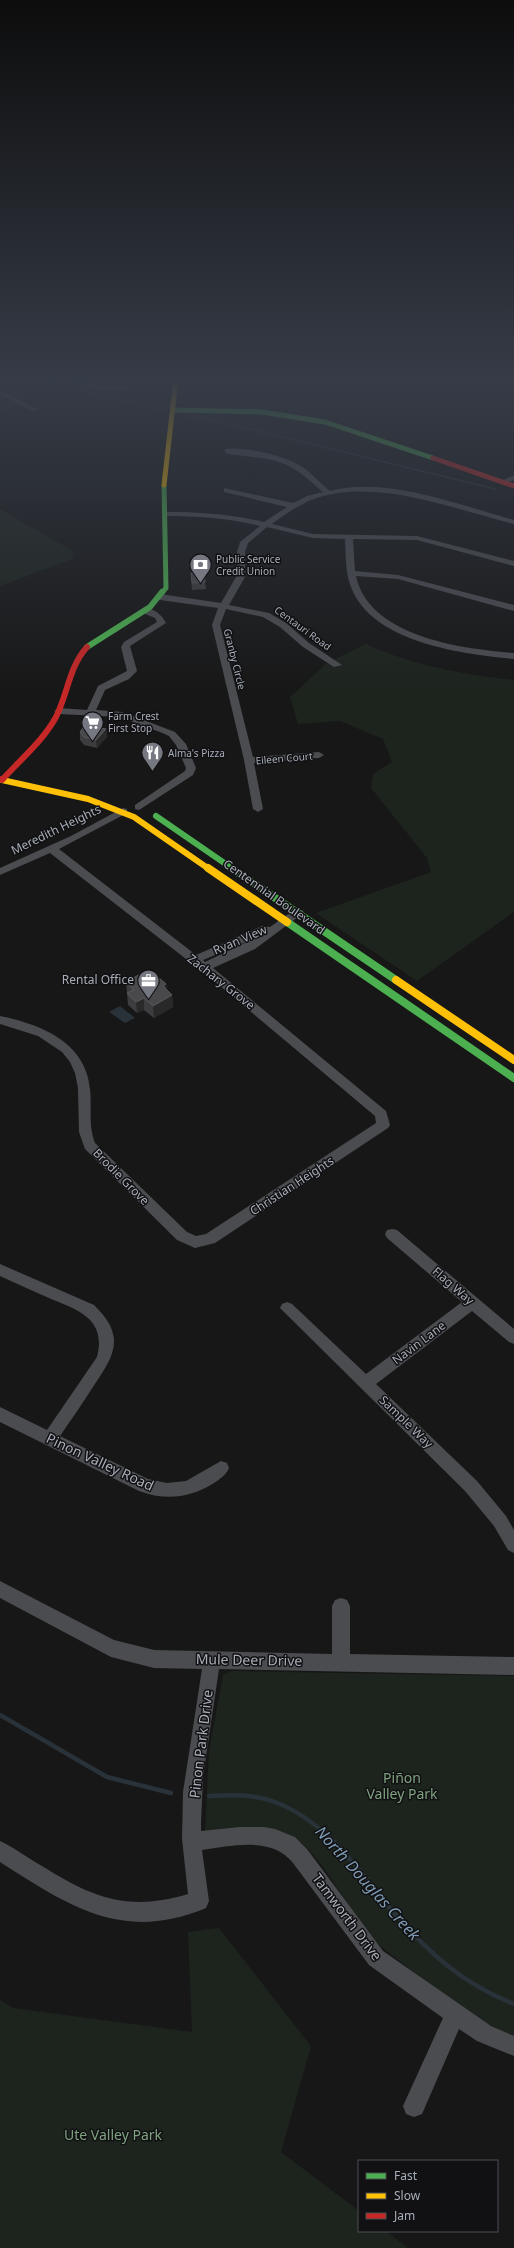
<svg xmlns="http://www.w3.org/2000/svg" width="514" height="2248" font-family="'Noto Sans',sans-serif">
<rect width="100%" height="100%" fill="#171717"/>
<path fill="#212123" d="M0,397L19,406L0,412Z"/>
<g fill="#1d241e">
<path d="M0,509L71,550L74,555L72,559L0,586Z"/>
<path d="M366,644C415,666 461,674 514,680V912L417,981L316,913L431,872L427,858L371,788L373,774L392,762L383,739L340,721L298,724L290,697L327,663Z"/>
<path d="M232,1671L514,1676V2038C478,2020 447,1998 415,1973C403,1963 389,1954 377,1943C349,1915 322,1851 290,1835C269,1825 229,1831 205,1831L209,1751L223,1675Z"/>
<path d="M219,1928L311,2046L281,2152L359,2211V2231H386L408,2248H0V2000L13,2008L192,2032L188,1932Z"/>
</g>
<path fill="#2a3239" d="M120,1006L135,1018L125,1023L109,1012Z"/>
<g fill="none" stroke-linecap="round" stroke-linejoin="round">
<g stroke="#2a3239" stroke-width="1.5">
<path d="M34,378L162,410"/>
<path d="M185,416L217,421L495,489"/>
</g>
<g stroke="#2a3239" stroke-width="4.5">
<path d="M0,1715L107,1777L171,1793"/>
<path d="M209,1796C230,1795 252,1794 272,1801C327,1820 359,1872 395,1914C430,1954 463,1984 514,2004"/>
</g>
<g fill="#4b4c50" fill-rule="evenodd">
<path d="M54,378H64L99,386H127L130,388L127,390H99Z"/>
<path d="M127,378H161L162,379L159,381H129Z"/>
<path d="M0,390L37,409L38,410L33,411L0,395Z"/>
<path d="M225,449C244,446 285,456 301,466C312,473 320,483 330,491C386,476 459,505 514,520V524C453,509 374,476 311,500C297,506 284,515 272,524L313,534L417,536L514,561V566L417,540L353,539L355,571L398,575L514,605V611L398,579L356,576C369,637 463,649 514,653V659C463,654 372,643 351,587C345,572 346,555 345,539L313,538L267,527L248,543L245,552V577L229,605L269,613L286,623L309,643L342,665L334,667L303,647L280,627L263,617L226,609L220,625L253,757L319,752L324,755L319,758L254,763L263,809L258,812L253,809L244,760L212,625L218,608L160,600L156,597L160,594L221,603L236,577L237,552L240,542L260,526C228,518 198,516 166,516L162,514L166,512C200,512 231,514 264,522L287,507L224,492V488L293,503L307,496L323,492C314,485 305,475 294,469C273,456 249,458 225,453Z"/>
<path d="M514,475V480L503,484L499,482Z"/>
<path d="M143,609C154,607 162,615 166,623L130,646L137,671L129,679L105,690L96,710L123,712L175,732L186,744L196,768L193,775L139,810L135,809V805L185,771L186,768L176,745L169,736L160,732L119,717L59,714L54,711L59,708L87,710L98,686L127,671L121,647L124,642L157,622L155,618L143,613Z"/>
<path d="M123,808L127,809V813L59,849L196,955L262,926L270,927L294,910H302L304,912L302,914L255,949L213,968L386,1111L390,1125L388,1128L215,1243L195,1248L177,1240L85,1149L79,1132L78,1088L75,1073L70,1062L62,1052L38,1036L0,1024V1016C40,1024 86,1042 90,1089C92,1107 88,1126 95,1143L187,1232L196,1236L206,1234L376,1123L375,1116L213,980L50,853L0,875V868L71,836ZM253,939L205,962L203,960Z"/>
<path d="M392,1229L397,1230L514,1329V1344L509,1342L472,1311L376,1384L477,1481L506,1516L514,1530V1553L508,1550L494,1526L465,1491L280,1308L282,1304L287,1302L292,1304L366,1374L462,1302L387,1238L385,1234L387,1230Z"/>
<path d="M0,1264L94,1305C128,1338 113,1357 91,1390C81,1406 70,1421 60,1436L148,1479L167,1483L186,1481L221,1461L227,1463L229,1468C226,1475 220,1479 214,1483C190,1498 166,1501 139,1491L0,1422V1407L47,1430L97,1357C107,1318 77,1310 49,1298C32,1291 16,1283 0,1276Z"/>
<path d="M0,1581L114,1640L154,1650L332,1654V1606L335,1600L341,1598L347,1600L350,1606V1654L514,1657V1675L219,1669L203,1777L201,1824V1831L240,1827H264L275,1829L295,1837L307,1849L383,1951L491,2026L514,2036V2056L477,2041L459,2029L422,2114L414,2117L406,2114L403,2106L443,2018L369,1965L293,1863C272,1836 232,1846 202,1850L209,1901L206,1908C122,1943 69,1906 0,1862V1841C15,1848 28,1858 42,1866C93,1898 128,1912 188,1894L182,1839L183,1792L202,1669L154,1668L111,1657L0,1598Z"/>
</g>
<g stroke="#4caf50" stroke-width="5">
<path d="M173,410L262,412L325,422L433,458"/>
<path d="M162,593L166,588L164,485"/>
</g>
<g stroke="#4caf50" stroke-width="6">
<path d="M87,647L150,607L162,592"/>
<path d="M156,816L233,869"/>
</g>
<g stroke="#4caf50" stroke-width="8">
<path d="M231,868L396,980"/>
<path d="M287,922L514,1078"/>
</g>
<path stroke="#ffc107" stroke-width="5" d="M164,485L176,378"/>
<path stroke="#ffc107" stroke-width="6" d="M2,780L88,799L134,817L209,869"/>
<g stroke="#ffc107" stroke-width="8">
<path d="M208,868L287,922"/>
<path d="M396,980L514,1060"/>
</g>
<path stroke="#c62828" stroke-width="5" d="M433,458L514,486"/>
<path stroke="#c62828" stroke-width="6" d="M0,779L2,780C20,760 43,741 56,717C68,693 69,667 87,647"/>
</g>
<g fill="#3d3d3f">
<path d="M191,573L205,582L206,589L192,590Z"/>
<path d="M106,729L107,737L97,748L84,745L80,740V732Z"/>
<path d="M151,978L166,984L167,990L172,995L173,1007L154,1018L144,1010L137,1013L128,1005L126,982Z"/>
</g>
<g fill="#29292a">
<path d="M106,729L107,737L97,748L96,740Z"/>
<path d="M166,984L167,996L163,986Z"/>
<path d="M172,995L173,1007L154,1018L153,1006Z"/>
<path d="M144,998V1010L137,1013L136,1002Z"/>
</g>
<g fill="#49494c" stroke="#58595d">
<path d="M204,572L205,582L192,583L191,573Z"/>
<path d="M85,725L106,729L96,740L84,737L80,732Z"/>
<path d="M144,972L151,978L157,976L166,984L163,986L172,995L153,1006L144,998L136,1002L127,993L134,990L126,982Z"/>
</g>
<linearGradient id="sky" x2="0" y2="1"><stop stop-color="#0d0d0d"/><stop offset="0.55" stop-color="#363c47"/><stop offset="1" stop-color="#363c47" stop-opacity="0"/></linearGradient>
<rect width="514" height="692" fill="url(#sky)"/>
<defs>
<symbol id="bank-pin" viewBox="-11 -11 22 30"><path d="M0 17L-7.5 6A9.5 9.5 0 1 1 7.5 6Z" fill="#757880" stroke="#111113"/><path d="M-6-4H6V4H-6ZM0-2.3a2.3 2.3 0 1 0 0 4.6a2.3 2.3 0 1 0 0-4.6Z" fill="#fff"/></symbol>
<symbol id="supermarket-pin" viewBox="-11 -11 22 30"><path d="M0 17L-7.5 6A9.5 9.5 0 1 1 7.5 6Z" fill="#757880" stroke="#111113"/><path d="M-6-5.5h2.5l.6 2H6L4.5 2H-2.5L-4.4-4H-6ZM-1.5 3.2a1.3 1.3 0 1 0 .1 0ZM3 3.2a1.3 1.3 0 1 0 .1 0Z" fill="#fff"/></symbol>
<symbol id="restaurant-pin" viewBox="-11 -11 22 30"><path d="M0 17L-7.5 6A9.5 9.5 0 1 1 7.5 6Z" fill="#757880" stroke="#111113"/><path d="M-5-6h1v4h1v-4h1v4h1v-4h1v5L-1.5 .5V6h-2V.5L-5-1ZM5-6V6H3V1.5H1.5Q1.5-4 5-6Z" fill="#fff"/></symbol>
<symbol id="office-pin" viewBox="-11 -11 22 30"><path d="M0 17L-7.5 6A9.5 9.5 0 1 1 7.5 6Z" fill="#757880" stroke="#111113"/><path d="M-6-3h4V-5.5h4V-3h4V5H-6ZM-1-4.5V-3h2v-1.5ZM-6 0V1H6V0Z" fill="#fff"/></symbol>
</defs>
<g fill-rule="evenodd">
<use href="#bank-pin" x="188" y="552" width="25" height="34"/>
<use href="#supermarket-pin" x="80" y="710" width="25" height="34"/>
<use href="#restaurant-pin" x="140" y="740" width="25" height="34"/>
<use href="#office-pin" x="136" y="968" width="25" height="34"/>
</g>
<g text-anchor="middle" stroke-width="3" stroke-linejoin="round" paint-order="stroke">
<g font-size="10" fill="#a8adb8" stroke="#111113" text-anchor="start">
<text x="216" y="563">Public Service<tspan x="216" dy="12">Credit Union</tspan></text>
<text x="108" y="720">Farm Crest<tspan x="108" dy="12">First Stop</tspan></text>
<text x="168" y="757">Alma's Pizza</text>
</g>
<g font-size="10" fill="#a8adb8" stroke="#111113">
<text transform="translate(303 628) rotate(36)" y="4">Centauri Road</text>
<text transform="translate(235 659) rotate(76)" y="4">Granby Circle</text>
<text transform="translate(284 758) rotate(-5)" y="4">Eileen Court</text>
</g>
<g font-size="12" fill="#a8adb8" stroke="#111113">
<text transform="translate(56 830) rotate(-26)" y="4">Meredith Heights</text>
<text transform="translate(274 897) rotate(35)" y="4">Centennial Boulevard</text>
<text transform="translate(240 940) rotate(-23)" y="4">Ryan View</text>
<text transform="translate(221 982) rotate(38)" y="4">Zachary Grove</text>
<text transform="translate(121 1177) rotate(45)" y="4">Brodie Grove</text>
<text transform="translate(292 1186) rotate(-33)" y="4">Christian Heights</text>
<text transform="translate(453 1286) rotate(41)" y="4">Flag Way</text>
<text transform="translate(419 1343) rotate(-37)" y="4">Navin Lane</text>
<text transform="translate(406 1422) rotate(44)" y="4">Sample Way</text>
</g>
<g font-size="12" fill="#a8adb8" stroke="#111113" text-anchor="end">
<text x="134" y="984">Rental Office</text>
</g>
<g font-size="14" fill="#a8adb8" stroke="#111113">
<text transform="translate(100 1462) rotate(25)" y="5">Pinon Valley Road</text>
<text transform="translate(249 1660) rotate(1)" y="5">Mule Deer Drive</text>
<text transform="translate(201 1744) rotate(-83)" y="5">Pinon Park Drive</text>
<text transform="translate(347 1917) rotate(53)" y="5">Tamworth Drive</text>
</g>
<g font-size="14" fill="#7fa381" stroke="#111113">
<text x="402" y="1783">Piñon<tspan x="402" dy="16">Valley Park</tspan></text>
<text x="113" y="2140">Ute Valley Park</text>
</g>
<g font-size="16" font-style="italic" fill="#7f9bb3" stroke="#111113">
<text transform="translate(368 1883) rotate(48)" y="6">North Douglas Creek</text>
</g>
</g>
<rect x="358" y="2160" width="140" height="72" fill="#111113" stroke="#4d4f55"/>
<rect x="366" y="2173" width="20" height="6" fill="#4caf50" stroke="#4d4f55"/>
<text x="394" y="2180" font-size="12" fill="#a8adb8">Fast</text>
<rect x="366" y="2193" width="20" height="6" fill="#ffc107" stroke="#4d4f55"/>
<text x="394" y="2200" font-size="12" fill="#a8adb8">Slow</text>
<rect x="366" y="2213" width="20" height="6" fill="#c62828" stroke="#4d4f55"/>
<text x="394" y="2220" font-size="12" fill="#a8adb8">Jam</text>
</svg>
